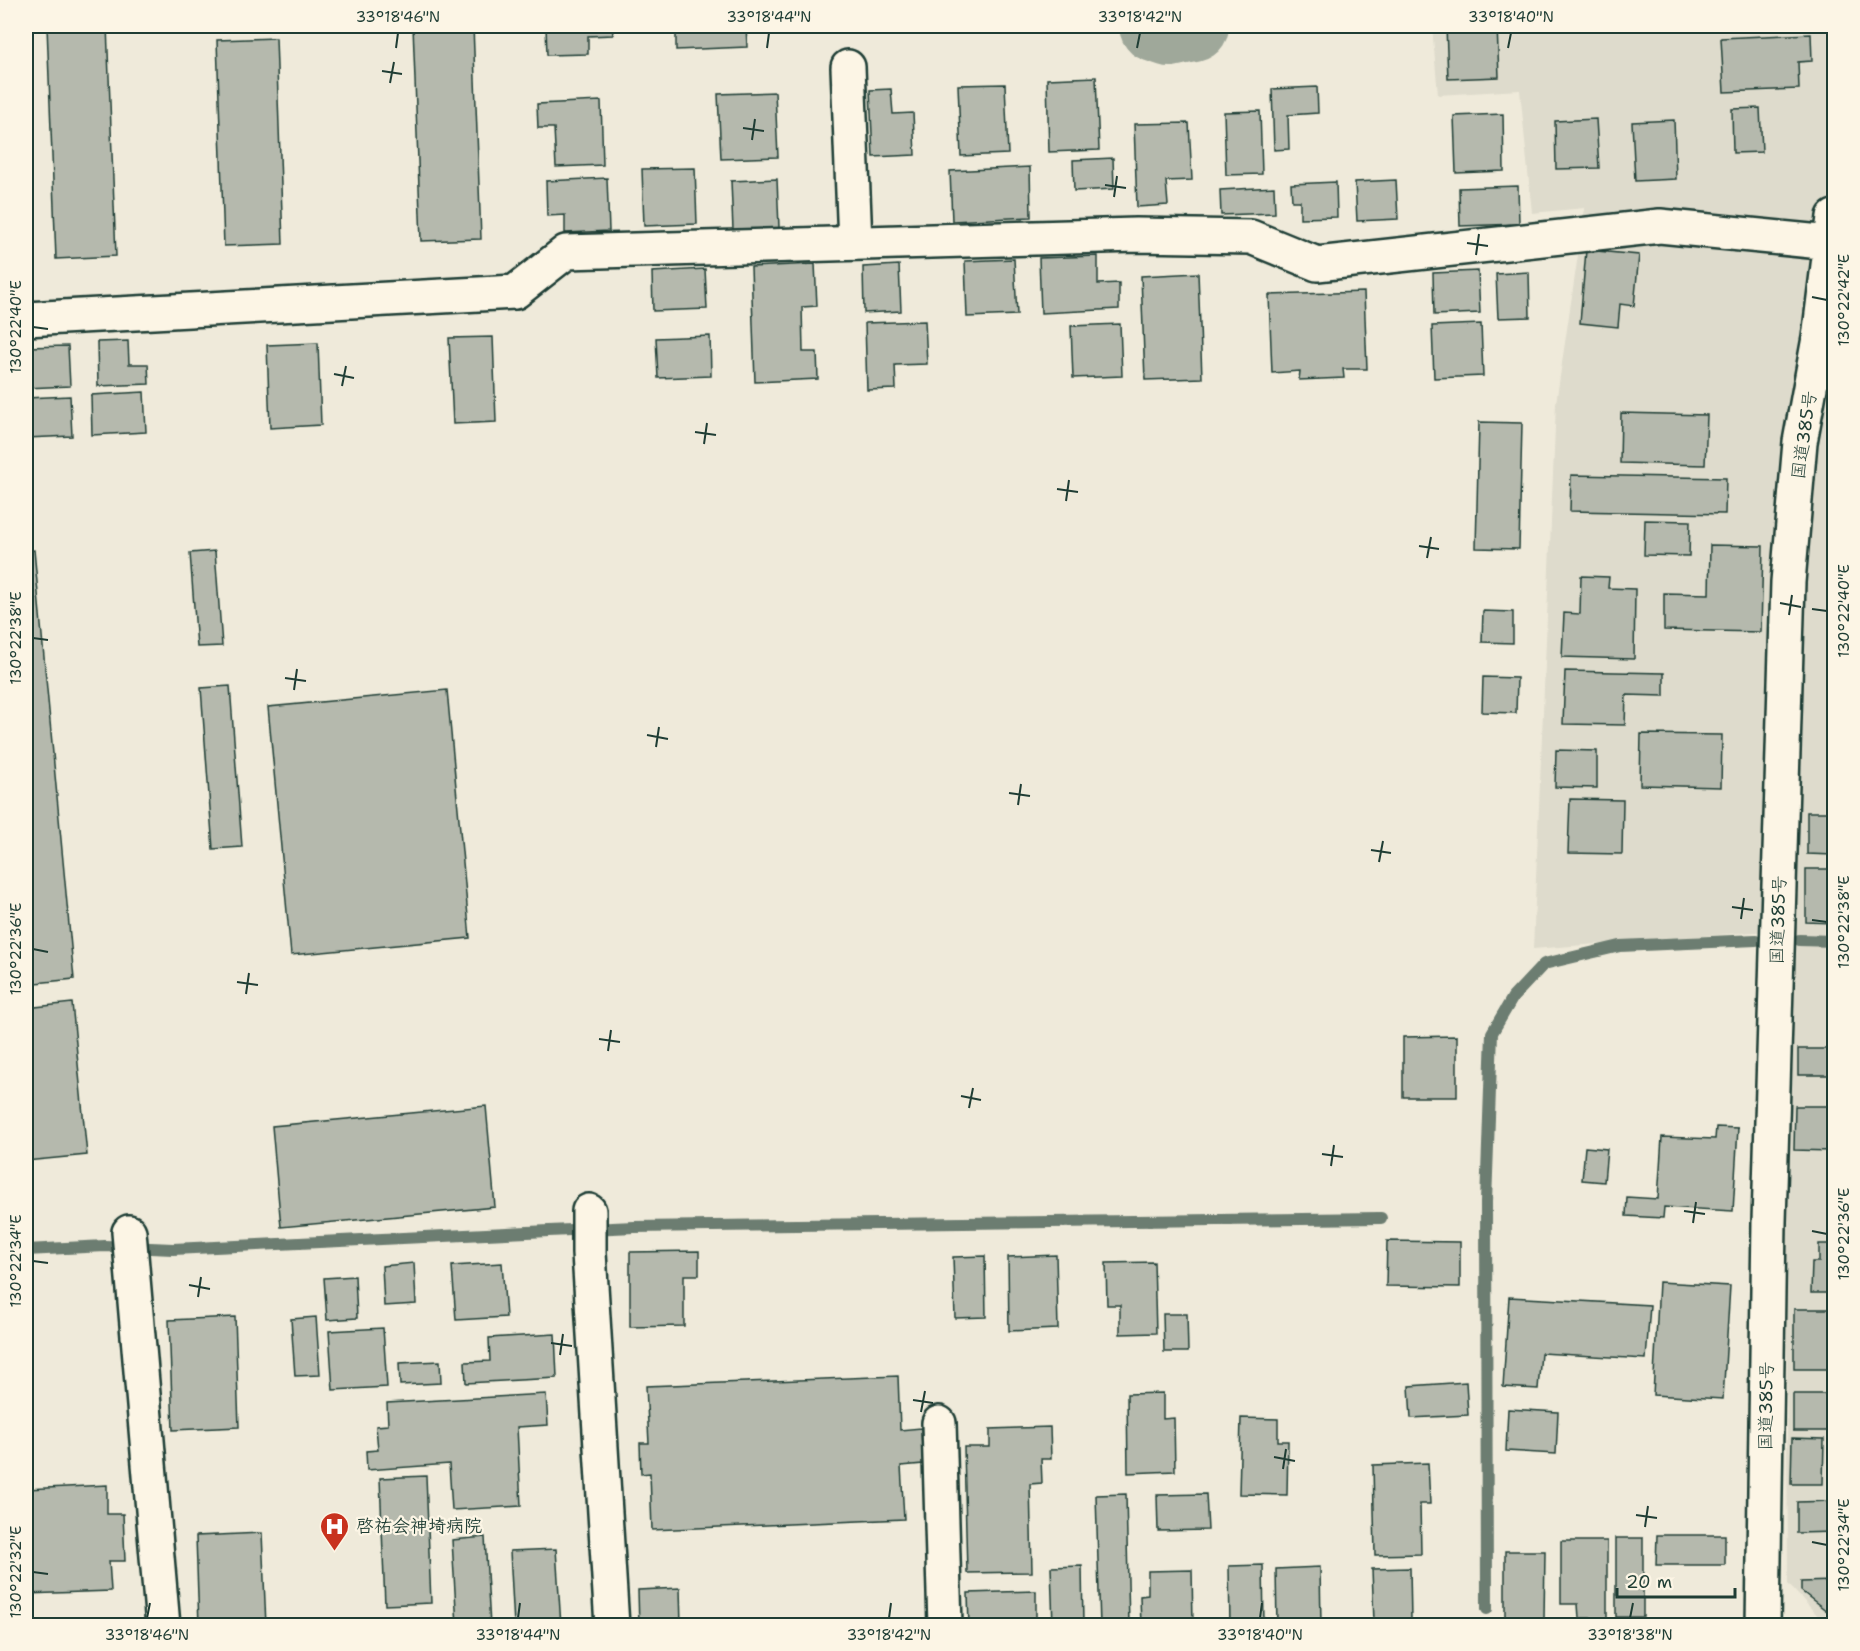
<svg xmlns="http://www.w3.org/2000/svg" width="1860" height="1651" font-family="'Shantell Sans','Klee One',sans-serif">
<rect width="100%" height="100%" fill="#efeada"/>
<filter id="ink" filterUnits="userSpaceOnUse"><feTurbulence type="fractalNoise" baseFrequency=".0167" numOctaves="2"/><feDisplacementMap in="SourceGraphic" scale="12" xChannelSelector="R" yChannelSelector="G"/><feConvolveMatrix kernelMatrix="1 2 1 2 8 2 1 2 1" color-interpolation-filters="sRGB"/></filter>
<g filter="url(#ink)">
<path fill="#dedbcc" d="M1432,26H1834V1617L1820,1618L1788,1584L1786,1221L1795,929L1533,949L1556,403L1585,208L1532,213L1520,90L1438,95Z"/>
<g fill="none" stroke-linecap="round" stroke-linejoin="round">
<g stroke="#6c7d71" stroke-width="12">
<path d="M1799,940L1834,941"/>
<path d="M26,1250L105,1246L173,1249L634,1227L1381,1218"/>
<path d="M1487,1609L1486,1202L1492,1033L1513,997L1544,964L1620,946L1756,940"/>
</g>
<path stroke="#9fa89a" stroke-width="72" d="M1155,26L1170,31L1193,26"/>
</g>
<g fill="#b5b9ad" stroke="#1f3d34" stroke-width="1.5">
<path d="M47,26H107L116,256L56,259Z"/>
<path d="M413,26H473L481,239L421,241Z"/>
<path d="M546,26H612L613,35L588,36V54L547,55Z"/>
<path d="M676,26H746L747,47L676,50Z"/>
<path d="M962,26H996V27L962,28Z"/>
<path d="M1046,26H1101V28L1046,30Z"/>
<path d="M1446,26H1497L1499,77L1448,79Z"/>
<path d="M1811,34L1812,61L1798,62L1799,89L1724,92L1721,38Z"/>
<path d="M276,38L283,244L224,246L217,40Z"/>
<path d="M1096,77L1099,150L1049,152L1047,79Z"/>
<path d="M1005,84L1008,154L961,156L958,85Z"/>
<path d="M1317,87L1318,113L1288,115L1289,149L1274,150L1272,89Z"/>
<path d="M891,89L893,114L913,113L915,155L873,157L870,90Z"/>
<path d="M775,92L778,157L721,159L718,94Z"/>
<path d="M601,101L603,165L556,167L554,128H538L537,104Z"/>
<path d="M1760,108L1762,152L1733,153L1732,109Z"/>
<path d="M1260,111L1262,174L1226,175L1224,112Z"/>
<path d="M1503,114L1504,171L1456,173L1454,116Z"/>
<path d="M1596,119L1599,168L1556,169L1555,121Z"/>
<path d="M1674,120L1676,179L1635,181L1632,122Z"/>
<path d="M1189,123L1192,180L1166,181L1168,205L1137,207L1134,124Z"/>
<path d="M1113,158L1114,189L1074,191L1073,160Z"/>
<path d="M1030,167L1031,217L952,221L950,171Z"/>
<path d="M695,168L697,224L644,226L642,169Z"/>
<path d="M607,178L609,231L565,233V215L547,216L546,181Z"/>
<path d="M777,179L779,228L733,230L731,181Z"/>
<path d="M1396,180L1398,219L1357,221L1355,182Z"/>
<path d="M1336,182L1337,217L1300,218V201H1292L1291,184Z"/>
<path d="M1518,186L1519,224L1460,226L1459,188Z"/>
<path d="M1274,187L1275,213L1221,215L1220,190Z"/>
<path d="M1586,250L1639,255L1634,306L1620,304L1618,327L1580,323Z"/>
<path d="M1098,256V284L1119,283V309L1041,313L1039,258Z"/>
<path d="M1014,259L1017,315L967,317L965,261Z"/>
<path d="M815,264L817,306L802,307L803,352H817L818,379L755,382L751,267Z"/>
<path d="M899,265L901,311L864,313L863,267Z"/>
<path d="M705,269L707,309L653,311L652,272Z"/>
<path d="M1478,271L1480,313L1434,315L1433,273Z"/>
<path d="M1529,272L1530,317L1498,318L1496,274Z"/>
<path d="M1198,273L1202,378L1145,380L1141,276Z"/>
<path d="M1364,292L1367,369H1343L1344,378L1299,380L1300,371L1272,373L1269,295Z"/>
<path d="M925,321L927,364L895,365L896,389L867,390L865,323Z"/>
<path d="M1120,324L1122,376L1073,378L1071,326Z"/>
<path d="M1481,324L1483,376L1434,378L1432,326Z"/>
<path d="M710,336L711,376L658,378L656,338Z"/>
<path d="M493,337L496,422L453,424L449,338Z"/>
<path d="M128,341L129,364H148L149,384L98,386L97,342Z"/>
<path d="M318,343L321,425L270,428L267,345Z"/>
<path d="M68,346L70,386L26,388V347Z"/>
<path d="M144,392L146,432L92,435L91,395Z"/>
<path d="M70,396L72,436L26,438V398Z"/>
<path d="M1621,413L1707,415L1705,465L1620,463Z"/>
<path d="M1479,422L1522,423L1519,549L1476,548Z"/>
<path d="M1830,446L1834,447V486H1829Z"/>
<path d="M1571,475L1726,478L1725,514L1570,511Z"/>
<path d="M1645,520L1690,521L1689,556L1644,555Z"/>
<path d="M1710,545L1763,546L1761,632L1664,630V593L1709,594Z"/>
<path d="M34,550L74,979L26,984V551Z"/>
<path d="M215,551L222,646L197,647L190,553Z"/>
<path d="M1581,576L1609,577L1608,588L1635,589L1634,659L1562,657L1564,613L1580,614Z"/>
<path d="M1483,611L1513,612V643L1482,642Z"/>
<path d="M1565,671L1664,673V696L1626,695L1625,725L1563,724Z"/>
<path d="M1483,677L1517,678L1516,713L1482,712Z"/>
<rect x="1830" y="684" width="4" height="51"/>
<path d="M230,686L242,847L213,849L201,688Z"/>
<path d="M447,690L470,938L291,955L268,707Z"/>
<path d="M1641,734L1722,735L1721,787L1640,785Z"/>
<rect x="1830" y="749" width="4" height="49"/>
<path d="M1556,750L1597,751V788L1555,787Z"/>
<path d="M1570,799L1623,800L1622,854L1568,853Z"/>
<path d="M1807,812H1834V855L1807,854Z"/>
<path d="M1806,869H1834V923L1806,922Z"/>
<path d="M72,1003L87,1155L26,1161V1008Z"/>
<path d="M1457,1036V1097H1403V1037Z"/>
<rect x="1798" y="1049" width="36" height="26"/>
<path d="M486,1106L495,1207L281,1227L272,1126Z"/>
<path d="M1795,1106H1833L1832,1151L1794,1150Z"/>
<path d="M1716,1127L1738,1128L1733,1211L1664,1207L1663,1218L1626,1216L1627,1197L1658,1199L1662,1137L1715,1139Z"/>
<path d="M1585,1147L1607,1149L1604,1182L1582,1180Z"/>
<path d="M1387,1241L1460,1242V1287L1386,1286Z"/>
<path d="M1819,1244H1834V1293H1811L1812,1262H1819Z"/>
<path d="M699,1251V1275H684V1326L630,1327V1252Z"/>
<path d="M1056,1255L1058,1329L1009,1331L1008,1257Z"/>
<path d="M985,1256L986,1317L955,1318L953,1257Z"/>
<path d="M1154,1262L1156,1333L1120,1334V1305H1107L1106,1263Z"/>
<path d="M414,1263L416,1304L384,1306L382,1266Z"/>
<path d="M502,1263L506,1317L456,1320L452,1266Z"/>
<path d="M355,1276L357,1318L327,1320L324,1278Z"/>
<path d="M1659,1282L1730,1286L1723,1399L1653,1395Z"/>
<path d="M1509,1297L1650,1305L1646,1359L1541,1353L1538,1389L1503,1387Z"/>
<rect x="1794" y="1309" width="40" height="60"/>
<path d="M1163,1314H1187L1188,1352H1164Z"/>
<path d="M235,1317L239,1427L173,1430L169,1320Z"/>
<path d="M316,1317L320,1375L295,1376L291,1319Z"/>
<path d="M383,1328L387,1387L333,1390L329,1331Z"/>
<path d="M555,1334L557,1378L466,1383L465,1362L490,1361L489,1338Z"/>
<path d="M440,1361L441,1383L400,1385L399,1363Z"/>
<path d="M898,1376L900,1430L921,1428L923,1464L901,1466L904,1519L652,1530L650,1473L641,1474L640,1443H649L646,1386Z"/>
<path d="M1466,1382L1468,1415L1411,1418L1409,1386Z"/>
<path d="M1163,1393V1419L1174,1418L1175,1471L1128,1473L1127,1394Z"/>
<path d="M546,1394L548,1425L517,1427L521,1506L452,1510L449,1464L367,1470L366,1451L378,1450L376,1426L388,1425L387,1403Z"/>
<rect x="1793" y="1394" width="41" height="37"/>
<path d="M1508,1409L1558,1412L1556,1454L1506,1451Z"/>
<path d="M1241,1418L1278,1419V1441H1288L1287,1495L1239,1494Z"/>
<path d="M1050,1427L1051,1459H1041L1042,1483L1030,1484L1032,1572L967,1573L964,1447H990V1429Z"/>
<path d="M1792,1438L1824,1439L1823,1484H1791Z"/>
<path d="M1428,1463L1430,1504H1420L1421,1554L1375,1555L1373,1465Z"/>
<path d="M426,1476L431,1603L385,1605L380,1478Z"/>
<path d="M107,1485V1514H123L125,1561H109L111,1591L26,1594V1489Z"/>
<path d="M1126,1494L1129,1626H1100L1096,1495Z"/>
<path d="M1206,1494L1208,1530L1158,1531L1157,1495Z"/>
<path d="M1834,1501V1532L1797,1533V1502Z"/>
<path d="M262,1533L266,1626H199L196,1536Z"/>
<path d="M1657,1535H1725V1565H1656Z"/>
<path d="M485,1537L490,1626H457L452,1540Z"/>
<rect x="1616" y="1538" width="27" height="79"/>
<path d="M1561,1541H1607V1618H1579L1578,1604H1561Z"/>
<path d="M556,1549L561,1626H514L510,1551Z"/>
<path d="M1505,1551H1545L1544,1619H1505Z"/>
<path d="M1263,1565L1264,1626H1230L1229,1566Z"/>
<path d="M1082,1566L1083,1626H1053L1051,1567Z"/>
<path d="M1320,1567L1321,1626H1277L1276,1569Z"/>
<path d="M1410,1568L1411,1621L1374,1622L1372,1569Z"/>
<path d="M1192,1570L1193,1626H1141L1140,1596L1148,1595V1571Z"/>
<path d="M1834,1581V1611H1827L1801,1591V1582Z"/>
<path d="M680,1588L681,1626H639L638,1590Z"/>
<path d="M1036,1591V1626H969L968,1593Z"/>
</g>
<g fill="none" stroke-linecap="round" stroke-linejoin="round">
<defs>
<g id="minor">
<path d="M848,67L855,243"/>
<path d="M26,319L515,292L566,252L1136,235L1251,237L1317,264L1660,226L1831,243"/>
<path d="M589,1211V1253L612,1626"/>
<path d="M129,1232L163,1626"/>
<path d="M939,1423L945,1626"/>
</g>
<path id="highway" d="M1763,1626L1769,1222L1788,582L1800,442L1819,338L1834,217"/>
</defs>
<use href="#minor" stroke="#1f3d34" stroke-width="38"/>
<use href="#highway" stroke="#1f3d34" stroke-width="38"/>
<use href="#minor" stroke="#fcf5e5" stroke-width="33"/>
<use href="#highway" stroke="#fcf5e5" stroke-width="33"/>
</g>
</g>
<path fill="none" stroke="#1f3d34" stroke-width="2" d="M396,48L398,33M767,48L769,33M1137,48L1140,33M1508,48L1511,33M382,71L402,74M390,83L394,62M743,128L764,131M752,140L755,119M1105,185L1126,188M1114,197L1117,176M1467,243L1488,246M1476,255L1479,234M1812,297L1827,300M33,327L48,329M334,374L354,378M342,386L346,366M695,432L716,435M704,444L707,423M1057,489L1078,492M1066,501L1069,480M1419,546L1439,549M1427,558L1431,537M1780,603L1801,607M1812,609L1827,611M1789,615L1792,595M33,638L48,640M285,678L306,681M294,690L297,669M647,735L668,739M656,747L659,727M1009,793L1030,796M1018,805L1021,784M1371,850L1391,853M1379,862L1383,841M1732,907L1753,910M1741,919L1744,898M1812,920L1827,922M33,949L48,952M237,982L258,985M246,994L249,973M599,1039L620,1042M608,1051L611,1030M961,1096L981,1100M969,1108L973,1088M1322,1154L1343,1157M1331,1166L1334,1145M1684,1211L1705,1214M1693,1223L1696,1202M1812,1231L1827,1234M33,1261L48,1263M189,1285L210,1289M198,1297L201,1277M551,1343L572,1346M560,1355L563,1334M913,1400L933,1403M921,1412L925,1391M1274,1457L1295,1461M1283,1469L1286,1449M1636,1515L1657,1518M1645,1527L1648,1506M1812,1542L1827,1545M33,1572L48,1574M147,1618L150,1603M518,1618L520,1603M889,1618L891,1603M1260,1618L1262,1603M1630,1618L1633,1603"/>
<defs>
<symbol id="hospital-pin" viewBox="-11 -11 22 30"><path d="M0 17L-7.5 6A9.5 9.5 0 1 1 7.5 6Z" fill="#c8321e" stroke="#fcf5e5"/><path d="M-5-5h3v3.5h4V-5h3V5h-3V1.5h-4V5h-3Z" fill="#fff"/></symbol>
</defs>
<g fill-rule="evenodd">
<use href="#hospital-pin" x="318" y="1510" width="33" height="45"/>
</g>
<g text-anchor="middle" stroke-width="4.5" stroke-linejoin="round" paint-order="stroke">
<g font-size="18" fill="#1f3d34" stroke="#fcf5e5">
<text transform="translate(1804 435) rotate(-82)" y="6">国道385号</text>
<text transform="translate(1778 920) rotate(-88)" y="6">国道385号</text>
<text transform="translate(1766 1406) rotate(-89)" y="6">国道385号</text>
</g>
<g font-size="18" font-weight="bold" fill="#1f3d34" stroke="#fcf5e5" text-anchor="start">
<text x="356" y="1532">啓祐会神埼病院</text>
</g>
</g>
<rect width="1860" height="1651" fill="none" stroke="#fcf5e5" stroke-width="66"/>
<path d="M1617 1588v9h118v-9" fill="none" stroke="#1f3d34" stroke-width="3"/>
<text x="1626" y="1588" font-size="18" fill="#1f3d34" stroke="#fcf5e5" stroke-width="4.5" paint-order="stroke">20 m</text>
<rect x="33" y="33" width="1794" height="1585" fill="none" stroke="#1f3d34" stroke-width="2"/>
<g font-size="15" text-anchor="middle" fill="#1f3d34">
<text x="398" y="22">33°18'46"N</text>
<text x="769" y="22">33°18'44"N</text>
<text x="1140" y="22">33°18'42"N</text>
<text x="1511" y="22">33°18'40"N</text>
<text transform="translate(1844 300) rotate(-90)" y="5">130°22'42"E</text>
<text transform="translate(16 327) rotate(-90)" y="5">130°22'40"E</text>
<text transform="translate(1844 611) rotate(-90)" y="5">130°22'40"E</text>
<text transform="translate(16 638) rotate(-90)" y="5">130°22'38"E</text>
<text transform="translate(1844 922) rotate(-90)" y="5">130°22'38"E</text>
<text transform="translate(16 949) rotate(-90)" y="5">130°22'36"E</text>
<text transform="translate(1844 1234) rotate(-90)" y="5">130°22'36"E</text>
<text transform="translate(16 1261) rotate(-90)" y="5">130°22'34"E</text>
<text transform="translate(1844 1545) rotate(-90)" y="5">130°22'34"E</text>
<text transform="translate(16 1572) rotate(-90)" y="5">130°22'32"E</text>
<text x="147" y="1640">33°18'46"N</text>
<text x="518" y="1640">33°18'44"N</text>
<text x="889" y="1640">33°18'42"N</text>
<text x="1260" y="1640">33°18'40"N</text>
<text x="1630" y="1640">33°18'38"N</text>
</g>
</svg>
